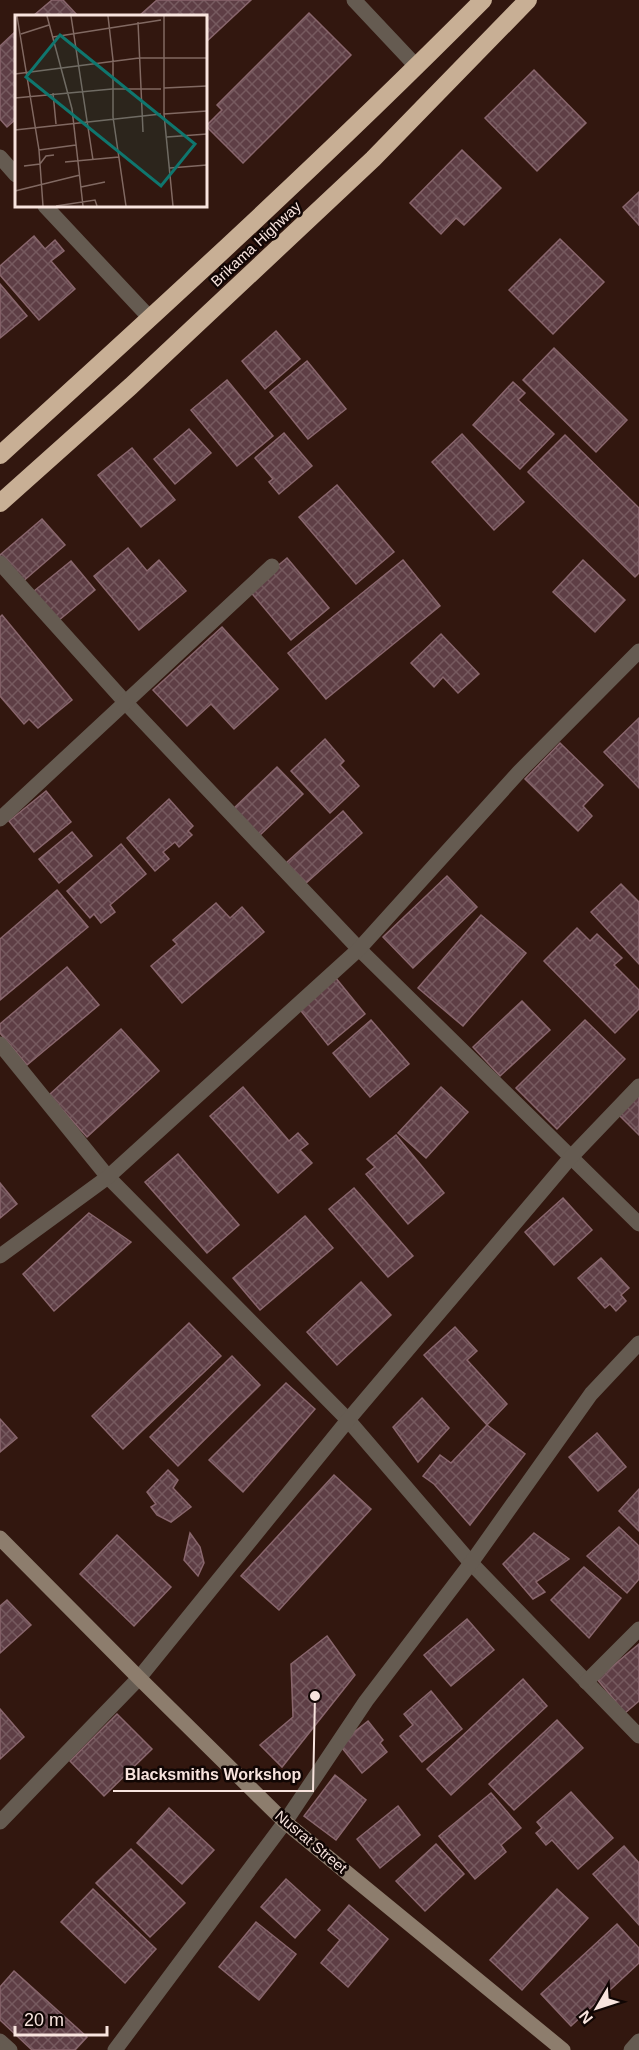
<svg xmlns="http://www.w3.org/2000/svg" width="639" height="2050" font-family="Arial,sans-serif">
<defs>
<pattern id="building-cross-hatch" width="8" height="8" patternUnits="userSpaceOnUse" patternTransform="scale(1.5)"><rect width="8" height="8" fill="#5e3e45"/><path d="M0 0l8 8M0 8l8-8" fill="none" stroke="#765a5f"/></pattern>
</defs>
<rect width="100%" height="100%" fill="#32170f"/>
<g fill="url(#building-cross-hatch)" stroke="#89666d" stroke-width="1.5">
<path d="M52,0H63L78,16H33Z"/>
<path d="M157,0H251L206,42V16H139Z"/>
<path d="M309,13L351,55L243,163L206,126L222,110L217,105Z"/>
<path d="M16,31V119L7,127L0,119V46Z"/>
<path d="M534,70L586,123L537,171L485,118Z"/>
<path d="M462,150L501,188L464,225L456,218L441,234L410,203Z"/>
<path d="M639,192V225L623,207Z"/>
<path d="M34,236L45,249L55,240L64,251L51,261L75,289L39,320L0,275V266Z"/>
<path d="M560,239L604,282L553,334L509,290Z"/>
<path d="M0,284L27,316L0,338Z"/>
<path d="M276,331L300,359L265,389L242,361Z"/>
<path d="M554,348L627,420L596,452L523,380Z"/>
<path d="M307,361L346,409L308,439L270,392Z"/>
<path d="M227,380L273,436L237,466L191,410Z"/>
<path d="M513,382L525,393L518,400L554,434L520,469L473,425Z"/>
<path d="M189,429L211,453L175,484L154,459Z"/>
<path d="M284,433L312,466L279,494L269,482L273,479L255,458Z"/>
<path d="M462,434L524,502L494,530L432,462Z"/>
<path d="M565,435L639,508V573L635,577L528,472Z"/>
<path d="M132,448L175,500L141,527L98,475Z"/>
<path d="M337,485L394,552L356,584L299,517Z"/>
<path d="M42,519L65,545L21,583L0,558V555Z"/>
<path d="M128,548L147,571L159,560L186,591L139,630L94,576Z"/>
<path d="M287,558L329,608L291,640L249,590Z"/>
<path d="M403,560L440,606L326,699L288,653Z"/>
<path d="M583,560L625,600L595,632L553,592Z"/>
<path d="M71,561L95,590L58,621L34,591Z"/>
<path d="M2,615L72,700L38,728L29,719L24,724L0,696V617Z"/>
<path d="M222,627L278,689L234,729L211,704L187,726L153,690Z"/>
<path d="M441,634L479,674L458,693L443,677L434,687L411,663Z"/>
<path d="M639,718V788L604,752Z"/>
<path d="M325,739L344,761L340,765L359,786L330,813L291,771Z"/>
<path d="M560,743L603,785L583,806L592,816L578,831L525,779Z"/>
<path d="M277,767L303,794L258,837L232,810Z"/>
<path d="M46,791L71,822L34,852L9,821Z"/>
<path d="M169,799L193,826L188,831L192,835L179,847L175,842L163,852L169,859L155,871L127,838Z"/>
<path d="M343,811L362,833L305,884L286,863Z"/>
<path d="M72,832L92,856L59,883L39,859Z"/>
<path d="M121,844L146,874L110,905L115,912L101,923L94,914L90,918L67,891Z"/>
<path d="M447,876L477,907L413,968L383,937Z"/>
<path d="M621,884L639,902V964L591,912Z"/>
<path d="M57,890L88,927L0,1000V939Z"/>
<path d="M216,903L230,918L242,907L264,932L182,1003L151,966L177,944L173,940Z"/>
<path d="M481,915L526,953L463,1026L418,988Z"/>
<path d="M577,928L590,941L597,934L622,958L614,965L639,990V1009L615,1033L544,961Z"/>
<path d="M67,967L99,1005L27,1065L0,1033V1024Z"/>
<path d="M335,977L365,1014L328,1045L298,1007Z"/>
<path d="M522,1001L550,1030L500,1076L473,1047Z"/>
<path d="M371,1020L409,1064L370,1097L333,1053Z"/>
<path d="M585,1020L625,1059L557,1129L516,1088Z"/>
<path d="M121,1029L159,1071L87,1137L49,1095Z"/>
<path d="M243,1087L289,1141L298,1133L308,1144L300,1150L312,1163L278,1193L210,1116Z"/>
<path d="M441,1087L468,1112L426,1158L398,1133Z"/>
<path d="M639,1087V1135L615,1111Z"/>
<path d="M396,1135L444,1193L408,1224L366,1174L375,1167L367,1159Z"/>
<path d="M178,1154L239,1225L207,1253L145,1182Z"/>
<path d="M0,1183L17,1204L0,1218Z"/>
<path d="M354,1188L413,1256L388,1277L329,1209Z"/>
<path d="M563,1198L592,1230L554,1265L525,1232Z"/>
<path d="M89,1213L131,1242L54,1311L23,1274Z"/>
<path d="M305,1216L333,1248L260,1310L233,1278Z"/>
<path d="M601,1258L629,1288L621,1295L626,1301L616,1311L610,1304L605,1308L578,1278Z"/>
<path d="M361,1282L391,1315L337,1365L307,1332Z"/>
<path d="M189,1323L221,1356L123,1449L92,1416Z"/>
<path d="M455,1327L477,1351L467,1360L507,1404L487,1425L424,1355Z"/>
<path d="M232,1356L260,1385L178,1466L150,1437Z"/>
<path d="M286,1383L315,1409L243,1492L209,1460Z"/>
<path d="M422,1398L449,1428L418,1462L393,1427Z"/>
<path d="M0,1419L17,1438L0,1452Z"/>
<path d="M487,1425L525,1454L470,1525L434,1484L423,1476L440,1455L451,1463Z"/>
<path d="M597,1433L626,1467L598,1491L569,1457Z"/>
<path d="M168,1470L178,1480L173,1488L191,1507L171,1522L157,1515L151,1507L156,1504L147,1492Z"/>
<path d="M334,1475L371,1509L279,1610L241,1576Z"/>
<path d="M639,1489V1531L619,1511Z"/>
<path d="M619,1527L639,1546V1579L627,1593L587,1556Z"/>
<path d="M190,1533L200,1547L204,1563L198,1576L184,1560Z"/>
<path d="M534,1533L569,1559L536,1582L545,1592L533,1599L503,1564Z"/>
<path d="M117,1535L171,1587L134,1626L80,1574Z"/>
<path d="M584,1567L621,1598L589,1638L551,1600Z"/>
<path d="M7,1600L31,1625L0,1653V1606Z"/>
<path d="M467,1619L494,1650L451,1686L424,1655Z"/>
<path d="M327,1636L355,1675L282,1767L260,1745L293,1717L291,1664Z"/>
<path d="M639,1644V1701L625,1713L597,1679Z"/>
<path d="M523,1679L547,1706L451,1795L427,1769Z"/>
<path d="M431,1691L462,1729L422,1762L400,1736L413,1725L404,1714Z"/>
<path d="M0,1709L24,1737L0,1759Z"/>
<path d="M117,1714L152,1749L104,1796L70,1761Z"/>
<path d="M557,1720L583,1748L514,1810L489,1784Z"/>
<path d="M368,1721L383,1740L380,1743L387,1752L362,1773L339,1744Z"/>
<path d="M335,1775L366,1800L336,1840L304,1816Z"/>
<path d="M571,1792L613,1838L578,1869L552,1840L546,1845L536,1833L542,1828L537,1822Z"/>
<path d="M491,1793L521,1828L501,1845L506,1852L475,1879L439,1836Z"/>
<path d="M398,1806L420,1835L380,1868L357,1839Z"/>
<path d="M169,1808L214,1850L182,1884L137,1843Z"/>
<path d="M436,1844L464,1874L425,1911L396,1881Z"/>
<path d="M624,1846L639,1863V1925L593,1874Z"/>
<path d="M131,1849L185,1903L150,1937L96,1883Z"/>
<path d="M286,1879L320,1910L295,1938L261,1907Z"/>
<path d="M93,1889L156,1949L125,1983L61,1922Z"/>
<path d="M557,1889L588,1918L522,1990L490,1960Z"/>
<path d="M349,1905L388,1939L348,1987L321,1963L340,1940L328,1930Z"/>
<path d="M256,1922L296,1954L259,2000L219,1967Z"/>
<path d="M617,1924L639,1948V1963L571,2026L541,1994Z"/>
<path d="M14,1971L87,2037L75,2050H32L0,2020V1987Z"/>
</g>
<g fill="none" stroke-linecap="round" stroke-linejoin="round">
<g stroke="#655b51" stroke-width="15">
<path d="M354,0L417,67"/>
<path d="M0,157L16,175"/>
<path d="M45,206L150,318"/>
<path d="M0,563L126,703L359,949L639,1224"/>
<path d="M0,819L272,566"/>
<path d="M0,1044L108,1177L348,1420L471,1563L639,1736"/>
<path d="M0,1256L108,1177L359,949L519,772L639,651"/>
<path d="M586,1682L639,1629"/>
<path d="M0,1822L139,1678L348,1420L571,1157L639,1086"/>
<path d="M0,2041L10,2050"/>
<path d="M115,2050L285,1822L366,1701L471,1563L591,1394L639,1343"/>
<path d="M631,2050L639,2041"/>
</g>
<path stroke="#8d7d6d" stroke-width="15" d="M0,1538L139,1678L285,1822L563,2050"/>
<g stroke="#c8af95" stroke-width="18">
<path d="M0,455C164,306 327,157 483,0"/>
<path d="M0,503L131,386L373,159L528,0"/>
</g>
</g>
<g text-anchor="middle" stroke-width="5" stroke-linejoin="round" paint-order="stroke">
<g font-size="15" fill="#f8e4de" stroke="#110604">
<text transform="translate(256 244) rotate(-43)" y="5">Brikama Highway</text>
<text transform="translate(311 1842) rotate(40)" y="5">Nusrat Street</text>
</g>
</g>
<g transform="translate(15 15)">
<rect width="192" height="192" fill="#32170f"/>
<path fill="none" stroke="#816962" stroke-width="1.5" d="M2,1L24,135L28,191M32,1L57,94L68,191M56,1L78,145M93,1L98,45V102L111,191M149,1V99L158,191M123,7L128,117M6,19L34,10M38,22L146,5M0,59L124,43H192M149,73L192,71M38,78L41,109M0,83L97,74H146M149,99L192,96M0,115L146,99M152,122L192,119M24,135L61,130M50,147L104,142M9,151L25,149L31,141L39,140M155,153L192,150M66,172L90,167M0,176L65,160M41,191L80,185L82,191"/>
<path fill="#0f766e" fill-opacity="0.15" stroke="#0f766e" stroke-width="3" d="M45,20L180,129L146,171L11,62Z"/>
<rect width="192" height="192" fill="none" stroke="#f8e4de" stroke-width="3"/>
</g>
<path fill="none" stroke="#f8e4de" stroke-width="2" d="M315 1696L313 1791H113"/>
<circle fill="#f8e4de" stroke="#110604" stroke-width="2" cx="315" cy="1696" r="6"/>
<g font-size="16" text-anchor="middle" font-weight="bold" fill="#f8e4de" stroke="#110604" stroke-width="5" stroke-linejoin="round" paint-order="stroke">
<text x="213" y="1780">Blacksmiths Workshop</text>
</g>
<g transform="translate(597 2008) rotate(231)" stroke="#110604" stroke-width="4.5" paint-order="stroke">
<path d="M0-4.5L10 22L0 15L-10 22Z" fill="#f8e4de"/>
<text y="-9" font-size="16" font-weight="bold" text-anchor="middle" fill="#f8e4de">N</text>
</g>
<path d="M15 2026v9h92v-9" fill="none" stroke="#f8e4de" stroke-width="3"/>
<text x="24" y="2026" font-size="18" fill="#f8e4de" stroke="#110604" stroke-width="4.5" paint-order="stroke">20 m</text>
</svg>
